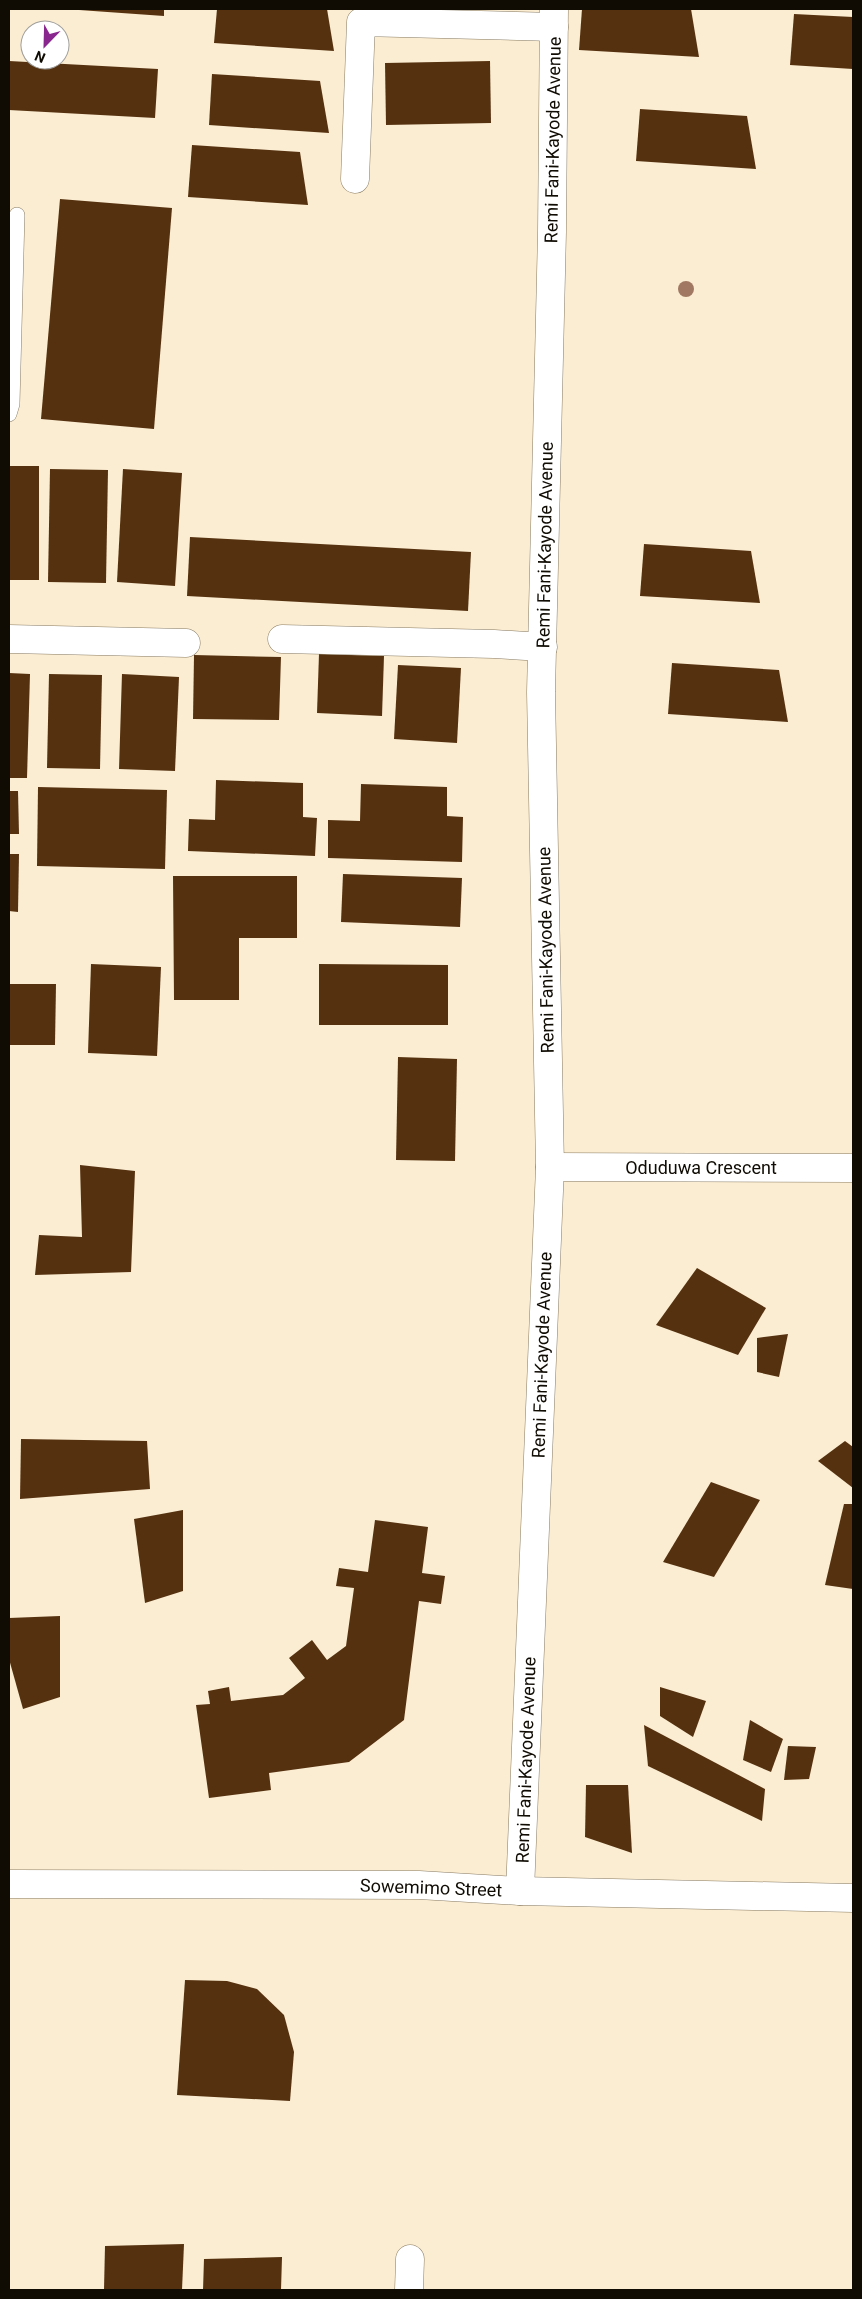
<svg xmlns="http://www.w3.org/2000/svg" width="862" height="2299" font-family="Roboto,sans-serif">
<rect width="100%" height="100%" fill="#fbedd2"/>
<g fill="#55310f">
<path d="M65,9H164V16Z"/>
<path d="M217,9H327L334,51L214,43Z"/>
<path d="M582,9H691L699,57L579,50Z"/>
<path d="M794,14L853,17V69L790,65Z"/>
<path d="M9,61L158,69L155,118L9,110Z"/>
<path d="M490,61L491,123L386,125L385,63Z"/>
<path d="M212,74L320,81L329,133L209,125Z"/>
<path d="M640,109L747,116L756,169L636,161Z"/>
<path d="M192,145L300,152L308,205L188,197Z"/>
<path d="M60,199L172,208L154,429L41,419Z"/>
<rect x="9" y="466" width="30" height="114"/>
<path d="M50,469L108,470L106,583L48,582Z"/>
<path d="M123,469L182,473L175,586L117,582Z"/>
<path d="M190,537L471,552L468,611L187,596Z"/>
<path d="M644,544L751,551L760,603L640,596Z"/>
<path d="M319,654L384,656L382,716L317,713Z"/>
<path d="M194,655L281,657L279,720L193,719Z"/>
<path d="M672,663L779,670L788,722L668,714Z"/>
<path d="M398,665L461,668L457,743L394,739Z"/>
<path d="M9,673L30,674L27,778H9Z"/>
<path d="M49,674L102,675L100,769L47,768Z"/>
<path d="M122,674L179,677L175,771L119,769Z"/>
<path d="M216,780L303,783V817L317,818L315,856L188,851L189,819L215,820Z"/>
<path d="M361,784L447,787V816L463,817L462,862L328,858V820L360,821Z"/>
<path d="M38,787L167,790L165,869L37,866Z"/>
<path d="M9,791H18L19,834H9Z"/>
<path d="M9,854H19L18,912L9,911Z"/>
<path d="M343,874L462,878L460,927L341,922Z"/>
<path d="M173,876H297V938H239V1000H174Z"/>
<path d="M91,964L161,967L157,1056L88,1053Z"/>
<path d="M319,964L448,965V1025H319Z"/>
<path d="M9,984H56L55,1045H9Z"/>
<path d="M398,1057L457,1059L455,1161L396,1160Z"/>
<path d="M80,1165L135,1171L131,1272L35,1275L39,1235L82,1237Z"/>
<path d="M697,1268L766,1308L738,1355L656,1325Z"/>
<path d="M788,1334L779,1377L757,1372V1338Z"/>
<path d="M21,1439L147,1441L150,1489L20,1499Z"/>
<path d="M845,1441L853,1447V1488L818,1461Z"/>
<path d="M711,1482L760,1500L714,1577L663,1562Z"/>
<path d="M844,1504H853V1589L825,1585Z"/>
<path d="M183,1510V1591L145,1603L134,1519Z"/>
<path d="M375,1520L428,1527L422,1573L445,1576L441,1604L419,1601L404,1720L349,1762L269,1773L271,1790L209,1798L196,1705L210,1704L208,1691L229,1687L231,1701L283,1695L305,1678L289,1658L312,1640L327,1660L346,1646L354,1588L336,1586L339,1568L368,1572Z"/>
<path d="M60,1616V1697L23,1709L9,1659V1618Z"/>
<path d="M660,1687L706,1701L693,1737L660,1716Z"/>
<path d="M750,1720L783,1739L771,1772L743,1760Z"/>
<path d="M644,1725L765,1789L762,1821L648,1766Z"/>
<path d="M788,1746L816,1747L809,1779L784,1780Z"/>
<path d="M586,1785H628L632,1853L585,1837Z"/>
<path d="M185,1980L227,1981L257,1989L284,2015L294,2052L290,2101L177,2095Z"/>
<path d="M184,2244L182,2290H104L105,2246Z"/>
<path d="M282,2257L281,2290H203L204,2259Z"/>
</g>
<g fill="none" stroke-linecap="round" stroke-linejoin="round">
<defs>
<path id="lane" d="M9,414L12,404L17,215"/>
<g id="street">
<path d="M355,179L361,22L554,27"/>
<path d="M9,639L186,643"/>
<path d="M282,639L494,644L543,647"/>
<path d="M550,1167L853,1168"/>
<path d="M9,1884L419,1885L520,1891L853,1898"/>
<path d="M520,1891L550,1167L541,692L552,232L554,9"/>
<path d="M409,2290L410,2259"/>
</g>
</defs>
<use href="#lane" stroke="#887b63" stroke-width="16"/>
<use href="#street" stroke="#887b63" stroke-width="29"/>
<use href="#lane" stroke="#fff" stroke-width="15"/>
<use href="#street" stroke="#fff" stroke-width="28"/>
</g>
<circle fill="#a17963" cx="686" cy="289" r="8"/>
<g text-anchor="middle" stroke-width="5" stroke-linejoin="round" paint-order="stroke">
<g font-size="18" fill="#100c04" stroke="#fff">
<text transform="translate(553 140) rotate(-89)" y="6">Remi Fani-Kayode Avenue</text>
<text transform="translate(545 545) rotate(-89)" y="6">Remi Fani-Kayode Avenue</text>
<text transform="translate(546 950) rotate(-91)" y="6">Remi Fani-Kayode Avenue</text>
<text x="701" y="1174">Oduduwa Crescent</text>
<text transform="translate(542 1355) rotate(-88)" y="6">Remi Fani-Kayode Avenue</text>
<text transform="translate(526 1760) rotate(-88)" y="6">Remi Fani-Kayode Avenue</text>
<text transform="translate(431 1888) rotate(2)" y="6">Sowemimo Street</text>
</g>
</g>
<rect width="862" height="2299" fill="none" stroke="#100c04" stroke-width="20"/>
<g transform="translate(45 45) rotate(203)"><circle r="24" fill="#ffffff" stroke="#9f9e9b"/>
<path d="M0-4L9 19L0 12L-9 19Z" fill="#8a278f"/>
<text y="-8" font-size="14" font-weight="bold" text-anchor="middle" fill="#100c04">N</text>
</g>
</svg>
